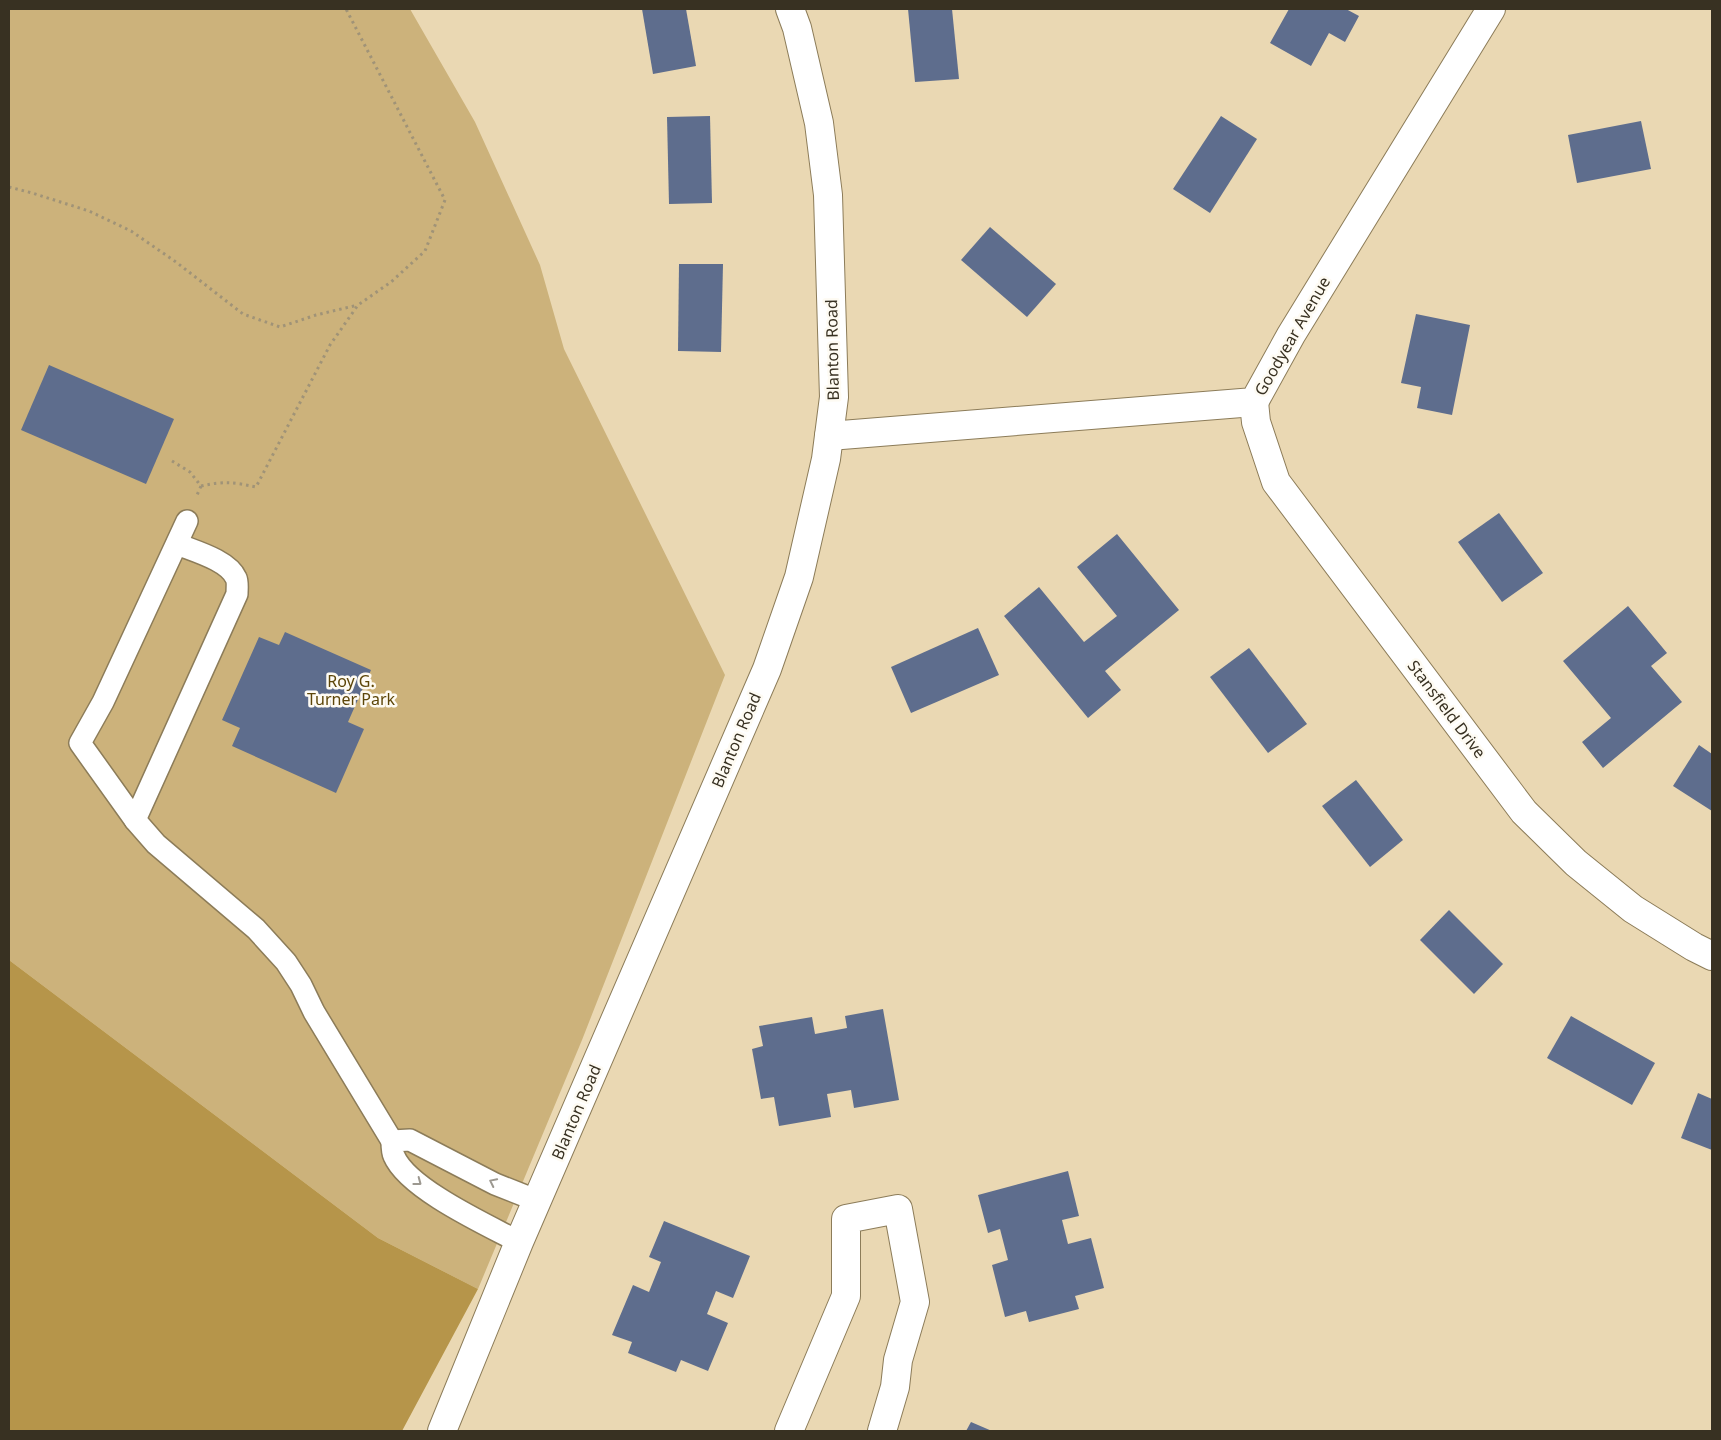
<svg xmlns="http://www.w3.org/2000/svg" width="1721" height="1440" font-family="'Noto Sans',sans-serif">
<rect width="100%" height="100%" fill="#ead8b3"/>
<path fill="#ccb27b" d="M9,9H410L475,122L540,265L564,349L725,675L582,1040L478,1289L378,1238L9,960Z"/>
<path fill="#b6954a" d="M9,960L378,1238L478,1289L402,1431H9Z"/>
<g fill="#5e6d8d">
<path d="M642,9H686L696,66L653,74Z"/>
<path d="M908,9H952L959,79L915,82Z"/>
<path d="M1289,9H1346L1359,16L1345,42L1329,33L1311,66L1270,43Z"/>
<path d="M710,116L712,203L669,204L667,117Z"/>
<path d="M1221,116L1257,139L1210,213L1173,189Z"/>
<path d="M1641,121L1651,169L1577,183L1568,135Z"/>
<path d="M990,227L1056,284L1027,317L961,260Z"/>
<path d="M679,264H723L721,352L678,351Z"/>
<path d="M1416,314L1470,325L1452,415L1417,408L1421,387L1401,383Z"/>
<path d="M49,365L174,419L146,484L21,430Z"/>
<path d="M1499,513L1543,573L1502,602L1458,542Z"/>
<path d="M1117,534L1179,610L1105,671L1121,690L1088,718L1004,616L1039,587L1084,642L1117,616L1077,567Z"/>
<path d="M1628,606L1667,653L1651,666L1682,702L1603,768L1582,742L1611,718L1563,661Z"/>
<path d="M978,628L999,675L911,713L891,667Z"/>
<path d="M285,632L371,670L348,722L364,729L336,793L232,746L240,728L222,720L259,637L279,645Z"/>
<path d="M1249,648L1307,724L1268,753L1210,677Z"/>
<path d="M1699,745L1712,754V811L1673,786Z"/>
<path d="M1356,780L1403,840L1370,867L1322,806Z"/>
<path d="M1449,910L1503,964L1474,994L1420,940Z"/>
<path d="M883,1009L899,1100L854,1108L851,1090L827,1094L831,1117L779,1126L774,1097L761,1099L752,1049L763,1046L759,1026L812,1017L815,1034L847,1028L845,1016Z"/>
<path d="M1571,1016L1655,1063L1632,1105L1547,1058Z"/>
<path d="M1698,1093L1712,1099V1150L1681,1138Z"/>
<path d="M1068,1171L1079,1216L1062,1220L1068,1244L1091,1238L1104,1288L1075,1296L1079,1309L1029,1322L1026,1311L1005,1317L992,1265L1008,1260L1000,1229L988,1233L978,1195Z"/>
<path d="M664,1221L750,1256L733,1298L716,1291L707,1314L728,1323L708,1371L681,1360L676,1372L628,1353L632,1342L612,1335L633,1285L649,1292L661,1262L649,1257Z"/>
<path d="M971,1422L992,1431H966Z"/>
</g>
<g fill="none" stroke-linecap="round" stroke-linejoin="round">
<defs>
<g id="service">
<path d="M187,521L103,702L80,743L135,820L156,844L256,929L286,962L301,985L314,1012L392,1141"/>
<path d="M135,820L237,594C237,589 238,582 236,578C228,560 194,551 177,544"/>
<path d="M519,1242C487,1225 408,1189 394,1156C392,1152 392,1146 392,1141L410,1140L495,1184L538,1201"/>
</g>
<g id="minor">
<path d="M1254,402L1256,422L1276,482L1524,812L1576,863L1633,909L1694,947L1712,956"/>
<path d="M829,436L1254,402L1291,335L1491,9"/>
<path d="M789,1431L846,1296V1219L898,1209L915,1302L898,1360L895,1387L882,1431"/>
</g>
<path id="tertiary" d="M442,1431L519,1242L767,669L799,577L826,459L834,397L828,195L819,123L797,28L790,9"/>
</defs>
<use href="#service" stroke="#8c7c59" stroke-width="24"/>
<use href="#minor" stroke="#8c7c59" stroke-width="30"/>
<use href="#tertiary" stroke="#8c7c59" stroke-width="30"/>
<g stroke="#a09377" stroke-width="3" stroke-dasharray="2.5 4" stroke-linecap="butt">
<path d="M9,187L32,193L89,211L131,231L176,262L243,314L280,327L316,315L358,305"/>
<path d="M172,461L190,472L201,486L197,495"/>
<path d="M201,486C224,481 233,482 256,487L330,345L358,305L391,282L425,251L445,200L346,9"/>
</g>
<use href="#service" stroke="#fff" stroke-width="21"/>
<use href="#minor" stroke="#fff" stroke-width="28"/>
<use href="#tertiary" stroke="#fff" stroke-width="28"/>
</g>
<defs><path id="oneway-chevron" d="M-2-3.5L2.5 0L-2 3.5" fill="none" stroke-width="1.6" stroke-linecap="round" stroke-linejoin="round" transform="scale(1.25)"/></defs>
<g stroke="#9c9890">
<use href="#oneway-chevron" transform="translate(418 1182) rotate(37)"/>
<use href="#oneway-chevron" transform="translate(493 1182) rotate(-154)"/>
</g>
<g text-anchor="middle" stroke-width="5" stroke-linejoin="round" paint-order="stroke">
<g font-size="16" fill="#383122" stroke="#fefbf3">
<text transform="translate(1292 336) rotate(-60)" y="6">Goodyear Avenue</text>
<text transform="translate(832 350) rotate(-91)" y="6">Blanton Road</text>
<text transform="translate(1447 709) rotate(53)" y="6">Stansfield Drive</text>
<text transform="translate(736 740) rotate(-67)" y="6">Blanton Road</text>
<text transform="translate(576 1112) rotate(-67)" y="6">Blanton Road</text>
</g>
<g font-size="16" fill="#5d4609" stroke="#fefbf3">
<text x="351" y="687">Roy G.<tspan x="351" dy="18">Turner Park</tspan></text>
</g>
</g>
<rect width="1721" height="1440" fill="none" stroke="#383122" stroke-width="20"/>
</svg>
